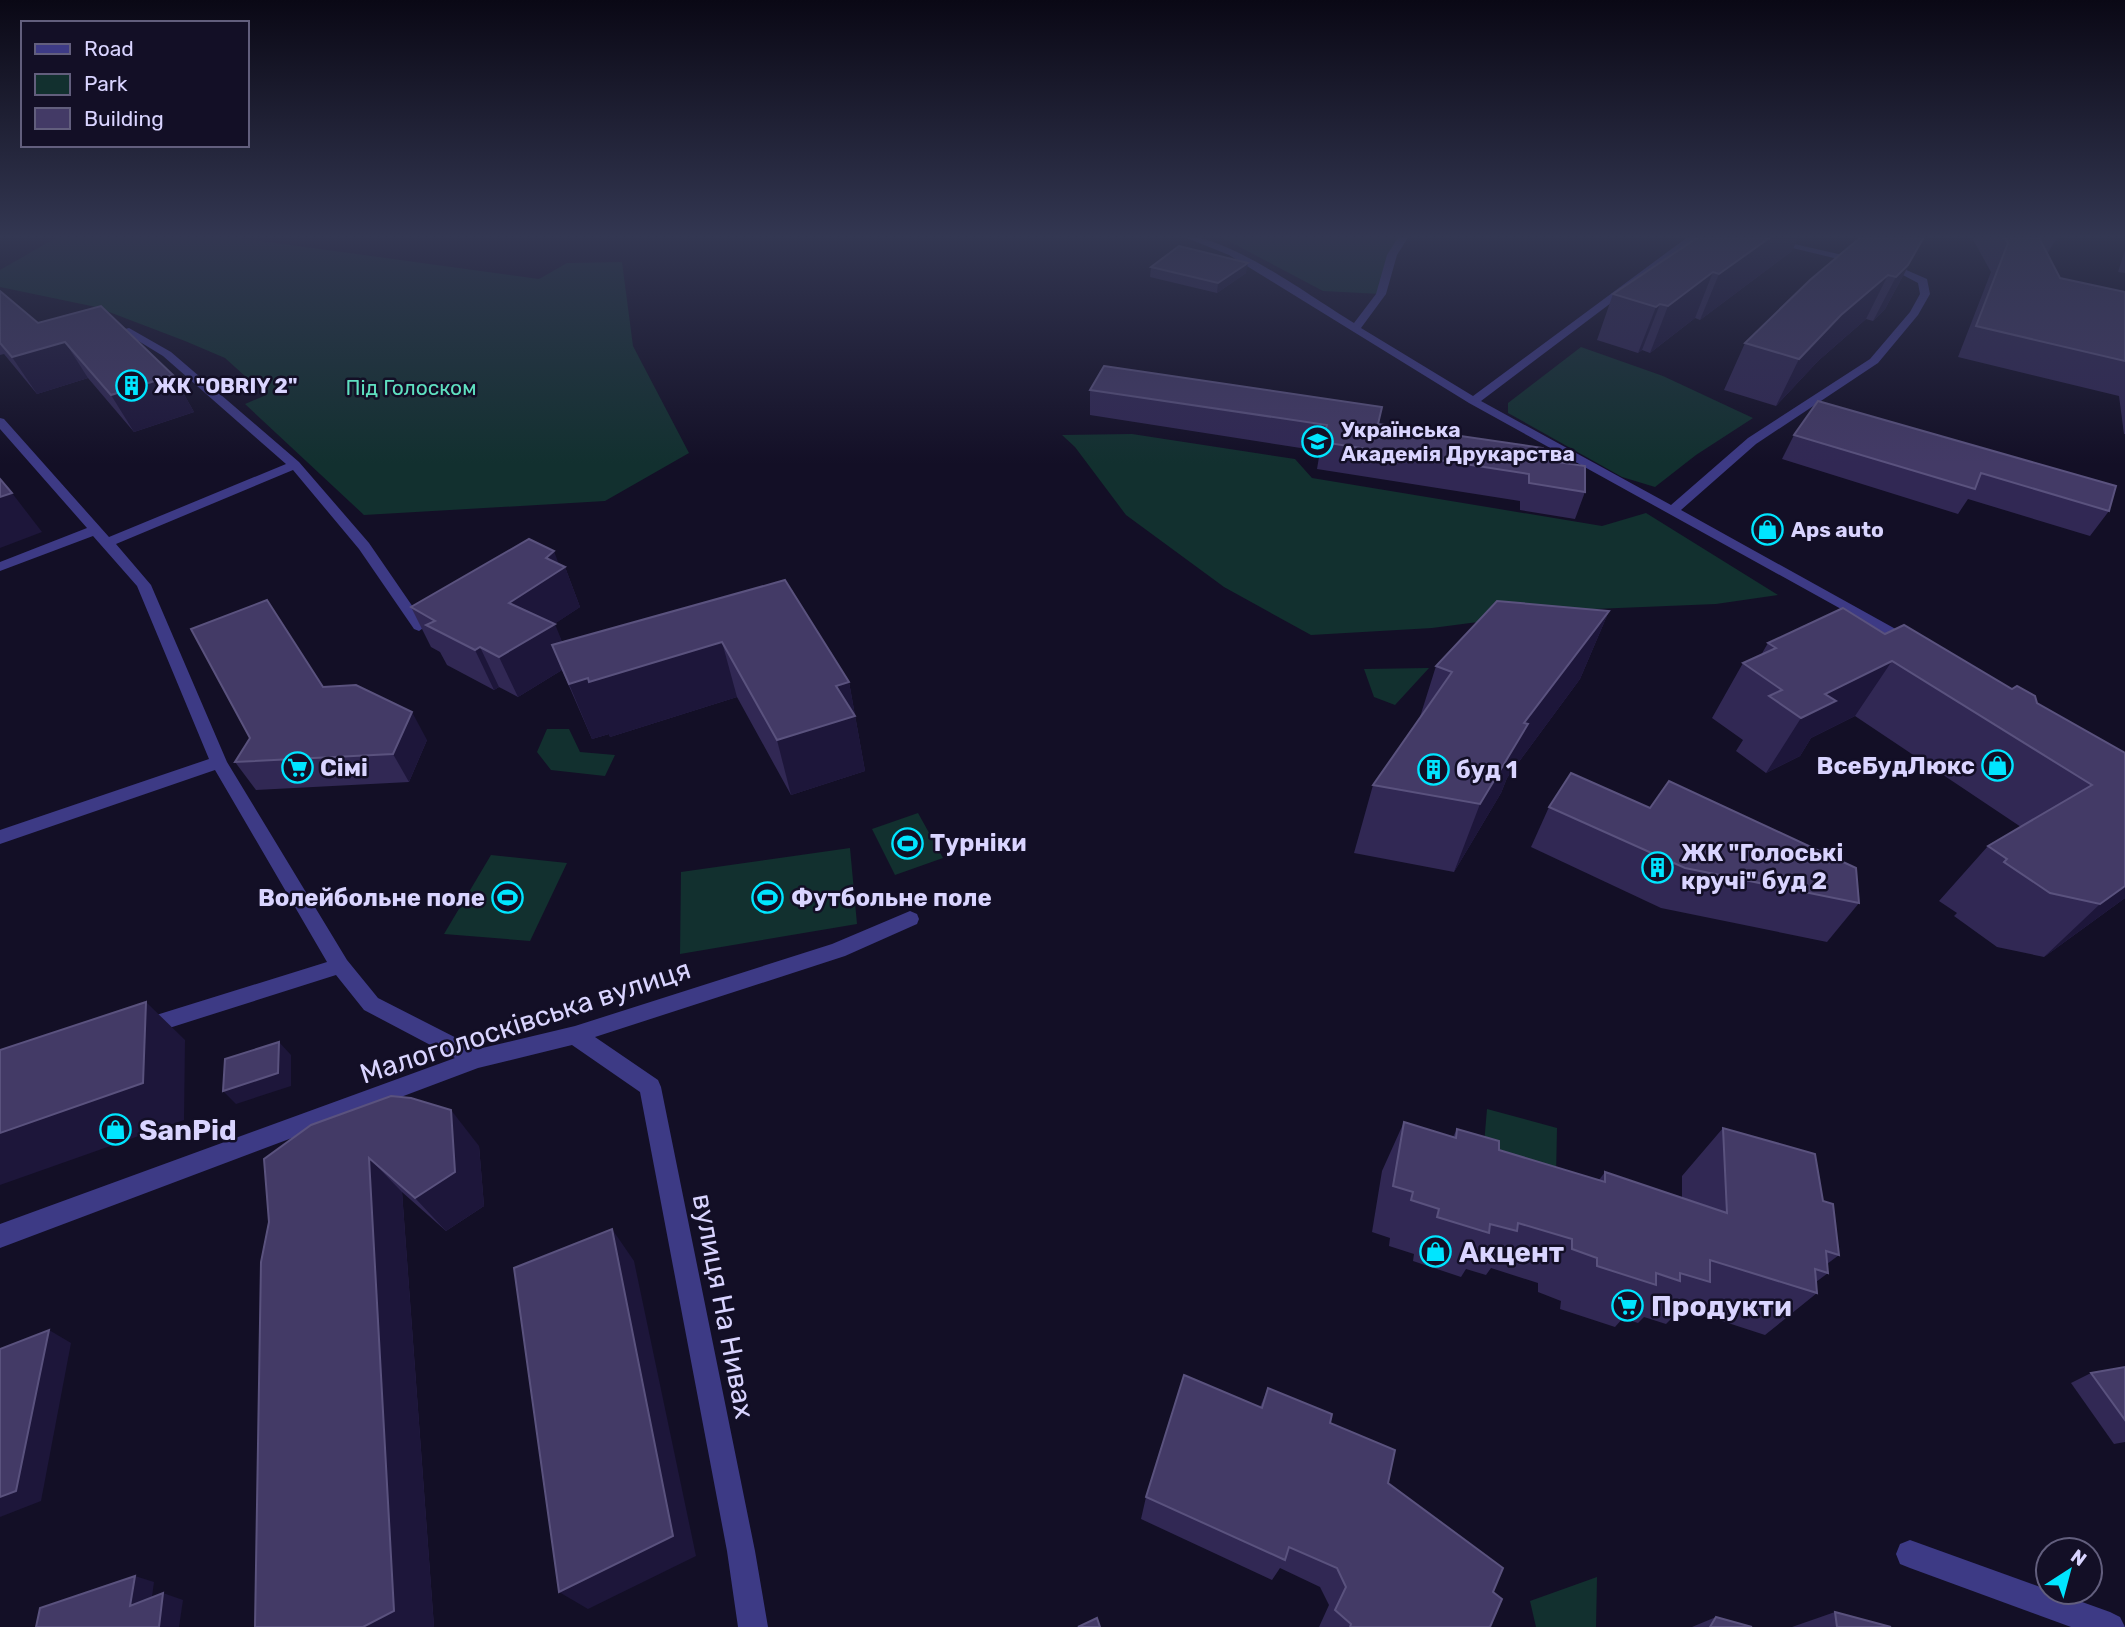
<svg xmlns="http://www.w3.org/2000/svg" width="2125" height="1627" font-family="Rubik,sans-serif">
<rect width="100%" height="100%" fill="#130f26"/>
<g fill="#12302f">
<path d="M59,236H225L539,279L567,263L622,262L633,346L689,453L605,501L364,515L245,404L266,395L225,358L185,341L96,307L0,287V270Z"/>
<path d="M1219,236H1405L1390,252L1380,294L1323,291Z"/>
<path d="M1581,347L1663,376L1753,418L1696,455L1655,487L1622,477L1508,413V403Z"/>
<path d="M1132,434L1295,459L1312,478L1602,526L1646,513L1778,595L1716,604L1570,610L1432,628L1311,635L1224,587L1126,515L1075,447L1062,435Z"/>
<path d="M1429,668L1395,705L1374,697L1364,669Z"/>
<path d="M547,729H569L580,752L615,755L605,776L551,770L537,752Z"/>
<path d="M918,813L943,858L895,875L872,829Z"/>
<path d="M850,848L857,924L680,954L681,872Z"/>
<path d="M491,855L567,863L530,941L444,934Z"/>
<path d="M1487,1109L1557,1128L1556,1176L1483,1156Z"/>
<path d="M1597,1577L1596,1627H1536L1530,1601Z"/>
</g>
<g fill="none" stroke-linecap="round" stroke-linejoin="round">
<g fill="#3d3a85" fill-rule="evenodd">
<path d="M1182,236C1229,235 1312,298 1354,323L1376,294L1387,255L1399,236H1409L1397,255L1386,294L1361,328L1473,396L1689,236H1700L1481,401L1671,505L1748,438L1870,359L1910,312L1920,294L1918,283L1901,274L1742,236H1759L1904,269L1927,279L1930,294L1918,315L1878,363L1756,444L1681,510L1919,642L1911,647L1906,645L1469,403L1229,255Z"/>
<path d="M129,328L171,352L299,462L369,543L426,626L419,631L414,629L359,549L293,470L116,544L151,585L227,762L347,960L378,998L478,1049L575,1026L832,944L910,911L917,914L919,919L917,924L845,956L595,1037L658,1080L661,1087L755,1551L768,1627H738L727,1551L640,1092L572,1045L478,1068L0,1248V1224L455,1058L364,1010L336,975L144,1036L137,1033L134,1027L137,1021L327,962L215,770L0,844V830L209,759L137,586L93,536L0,571V562L87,528L0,429V418L4,419L109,537L286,464L163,356L127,334L104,338L99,335Z"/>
<path d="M1910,1540L2110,1612L2120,1617L2125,1627H2071L1910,1568L1900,1564L1896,1554L1900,1544Z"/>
</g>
</g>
<g fill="#312854">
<path d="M1971,236H2058L2047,254L2060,278L2125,292V434H2124L2119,396L1958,357L1991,272Z"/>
<path d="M1924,237L1885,309L1873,321L1866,319L1818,361L1776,406L1724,390L1745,343Z"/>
<path d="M2125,250V273L2118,272Z"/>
<path d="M1792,251L1700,320L1695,318L1650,353L1642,350L1638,353L1597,340L1613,294Z"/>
<path d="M1151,267L1246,273L1217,293L1150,277Z"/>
<path d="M0,291L38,323L173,375L194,412L134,432L88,378L37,394L4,354L0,355Z"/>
<path d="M1090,390L1378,424L1543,460L1585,492L1575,519L1520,510V501L1317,469L1320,451L1090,415Z"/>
<path d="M1818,401L2109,511L2090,536L1968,499L1958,514L1782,459L1794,435Z"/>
<path d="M559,565L565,567L580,607L554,624L562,642L785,580L849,682L865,771L791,795L737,697L610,737L609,734L592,739L562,670L518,697L499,687L494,690L447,665L440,652L431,647L411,607Z"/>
<path d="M1609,611L1580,679L1507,778L1501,793L1454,872L1354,853L1373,785L1420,717L1436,666Z"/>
<path d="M1885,634L2037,703L2125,753V898L2044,957L1997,947L1954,916L1957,913L1939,901L1988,846L2021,827L1855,716L1811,738L1800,756L1766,773L1736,751L1743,740L1712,718L1743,663L1761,655L1768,643Z"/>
<path d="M427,740L409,782L256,790L235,762Z"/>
<path d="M1549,807L1859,903L1827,942L1661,908L1531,847Z"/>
<path d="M1404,1122L1453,1137L1457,1129L1499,1150L1599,1180L1605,1172L1682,1198V1176L1723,1128L1823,1201L1839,1255L1827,1264L1828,1273L1816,1282L1817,1293L1765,1335L1682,1308L1666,1324L1644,1317L1638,1323L1623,1318L1615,1327L1560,1309L1561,1301L1538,1292V1283L1491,1268L1486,1275L1466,1269L1461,1277L1413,1261L1414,1254L1389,1246L1390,1238L1372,1232L1382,1171Z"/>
<path d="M479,1146L484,1206L446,1231L402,1192L434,1627H255L269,1222L264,1159Z"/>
<path d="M2125,1367V1442L2114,1444L2071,1383L2091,1373Z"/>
<path d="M1268,1388L1330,1423L1493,1592L1490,1627H1319L1329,1605L1320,1587L1280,1568L1272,1580L1141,1519L1146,1497L1260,1407Z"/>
<path d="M1835,1612L1891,1627H1792Z"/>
<path d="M1716,1617L1752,1627H1692Z"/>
</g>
<g fill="#1d163a">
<path d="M1772,236H1799L1792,251L1700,320L1719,274Z"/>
<path d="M1924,237L1885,309L1873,321L1896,277Z"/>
<path d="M1248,263L1246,273L1217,293L1218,283Z"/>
<path d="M1713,272L1695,318L1650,353L1668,306Z"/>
<path d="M1888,275L1866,319L1818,361L1776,406L1799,359L1841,315Z"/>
<path d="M1660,304L1642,350L1638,353L1656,307Z"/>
<path d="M65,342L88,378L37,394L12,357Z"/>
<path d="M173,375L194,412L134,432L111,395Z"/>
<path d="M12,493L42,532L0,548V497Z"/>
<path d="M554,551L561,570L565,567L580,607L547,629L555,624L571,664L552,645L562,670L518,697L499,657L509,603L546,558Z"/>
<path d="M1609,611L1580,679L1507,778L1501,793L1454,872L1480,804L1524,723Z"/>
<path d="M722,642L737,697L610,737L609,734L592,739L569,684Z"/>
<path d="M480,647L499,687L494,690L475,650Z"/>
<path d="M1892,661L1855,716L1811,738L1800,756L1766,773L1801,718L1825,694Z"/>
<path d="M849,682L865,771L791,795L777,740L836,686Z"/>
<path d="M412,712L427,740L409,782L393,754Z"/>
<path d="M2125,886V898L2044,957L2100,904Z"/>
<path d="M146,1002L185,1040L184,1120L0,1185V1133Z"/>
<path d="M279,1042L291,1055V1086L236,1104L223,1091Z"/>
<path d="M451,1110L479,1146L484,1206L446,1231L415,1198Z"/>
<path d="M369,1158L402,1192L434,1627H363Z"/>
<path d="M612,1229L634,1261L696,1556L588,1609L559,1592Z"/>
<path d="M49,1330L71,1343L41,1501L0,1517V1497Z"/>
<path d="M135,1576L154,1582L150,1612L130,1606Z"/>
<path d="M163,1593L183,1600L179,1627H159Z"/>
</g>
<g fill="#433a66" stroke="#5a527e" stroke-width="2">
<path d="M1700,236H1772L1719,274L1713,272L1668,306L1660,304L1656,307L1613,294Z"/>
<path d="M1862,236L1924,237L1908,265L1896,277L1888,275L1841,315L1799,359L1745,343L1810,280Z"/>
<path d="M2003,236H2038L2060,278L2125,292V361L1976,326L2008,243Z"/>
<path d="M1179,246L1248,263L1218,283L1151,267Z"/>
<path d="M0,291L38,323L101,306L173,375L111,395L65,342L12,357L0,343Z"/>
<path d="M1104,366L1382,407L1378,424L1543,448V460L1585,466V492L1529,483V474L1322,442L1327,425L1090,390Z"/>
<path d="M1818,401L2116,486L2109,511L1981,473L1975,489L1794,435Z"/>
<path d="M0,479L12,493L0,497Z"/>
<path d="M529,539L554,551L546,558L565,567L509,603L555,624L499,657L480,647L475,650L426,625L435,621L411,607Z"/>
<path d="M785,580L849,682L836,686L855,716L777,740L722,642L589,682L588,678L569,684L552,645Z"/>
<path d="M267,600L323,687L356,685L412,712L393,754L235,762L250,738L191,629Z"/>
<path d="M1497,601L1609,611L1524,723L1528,724L1480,804L1373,785L1452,672L1436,666Z"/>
<path d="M1843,608L1885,634L1904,625L2012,689L2017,686L2035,696L2037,703L2125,753V886L2100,904L2050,893L2004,862L2007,859L1988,846L2092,785L1892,661L1825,694L1836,701L1801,718L1769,696L1782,690L1743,663L1776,648L1768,643Z"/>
<path d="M1571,773L1650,808L1669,781L1856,868L1859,903L1685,868L1549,807Z"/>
<path d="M146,1002L143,1083L0,1133V1050Z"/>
<path d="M279,1042L278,1073L223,1091L225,1059Z"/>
<path d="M391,1096L411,1098L451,1110L455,1172L415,1198L369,1158L394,1611L363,1627H255L261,1262L269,1222L264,1159L311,1125Z"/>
<path d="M1404,1122L1456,1138L1457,1129L1499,1141V1150L1605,1182V1172L1727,1213L1723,1128L1815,1154L1823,1201L1833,1204L1839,1255L1826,1251L1828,1273L1815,1269L1817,1293L1710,1260V1282L1680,1273V1281L1656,1273V1285L1597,1266V1258L1572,1249V1239L1518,1223L1517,1231L1490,1224L1489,1233L1437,1217L1439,1209L1411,1200L1413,1192L1393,1186Z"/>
<path d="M612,1229L673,1536L559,1592L514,1268Z"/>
<path d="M49,1330L16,1491L0,1497V1349Z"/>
<path d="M2125,1367V1420L2091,1373Z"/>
<path d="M1184,1375L1262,1408L1268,1388L1332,1414L1330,1423L1395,1450L1388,1483L1503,1568L1493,1592L1502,1599L1490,1627H1350L1351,1624L1335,1610L1346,1587L1337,1568L1289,1547L1285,1560L1146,1497Z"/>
<path d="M135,1576L130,1606L163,1593L159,1627H36L40,1608Z"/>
<path d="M1835,1612L1891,1627H1837Z"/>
<path d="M1716,1617L1752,1627H1710Z"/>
<path d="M1097,1618L1100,1627H1078Z"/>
</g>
<linearGradient id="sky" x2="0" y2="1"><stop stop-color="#0a0815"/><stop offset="0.51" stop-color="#333752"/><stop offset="1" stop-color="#333752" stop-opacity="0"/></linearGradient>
<rect width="2125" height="464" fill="url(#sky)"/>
<defs>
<symbol id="building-ring" viewBox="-11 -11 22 22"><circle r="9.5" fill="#130f26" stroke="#00e5ff" stroke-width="1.5"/><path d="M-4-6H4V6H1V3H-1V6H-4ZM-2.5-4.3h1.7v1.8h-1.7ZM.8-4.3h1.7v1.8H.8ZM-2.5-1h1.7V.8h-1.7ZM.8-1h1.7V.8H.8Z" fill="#00e5ff"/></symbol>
<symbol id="university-ring" viewBox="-11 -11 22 22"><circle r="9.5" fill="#130f26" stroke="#00e5ff" stroke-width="1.5"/><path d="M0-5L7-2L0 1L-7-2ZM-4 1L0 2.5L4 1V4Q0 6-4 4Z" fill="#00e5ff"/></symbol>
<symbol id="shop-ring" viewBox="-11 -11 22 22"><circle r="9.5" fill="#130f26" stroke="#00e5ff" stroke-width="1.5"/><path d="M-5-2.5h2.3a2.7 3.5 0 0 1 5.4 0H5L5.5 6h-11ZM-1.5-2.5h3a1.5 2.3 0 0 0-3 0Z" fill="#00e5ff"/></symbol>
<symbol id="supermarket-ring" viewBox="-11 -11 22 22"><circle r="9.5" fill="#130f26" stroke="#00e5ff" stroke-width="1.5"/><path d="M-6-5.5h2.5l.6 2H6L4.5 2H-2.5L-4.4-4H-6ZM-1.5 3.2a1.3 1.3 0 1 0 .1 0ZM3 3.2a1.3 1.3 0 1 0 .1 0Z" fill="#00e5ff"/></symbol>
<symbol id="stadium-ring" viewBox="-11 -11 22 22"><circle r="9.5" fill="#130f26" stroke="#00e5ff" stroke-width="1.5"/><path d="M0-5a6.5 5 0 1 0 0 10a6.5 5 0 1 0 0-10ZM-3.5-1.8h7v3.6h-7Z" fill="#00e5ff"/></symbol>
</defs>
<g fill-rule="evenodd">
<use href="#building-ring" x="114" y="368" width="35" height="35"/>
<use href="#university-ring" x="1300" y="424" width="35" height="35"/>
<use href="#shop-ring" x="1750" y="512" width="35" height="35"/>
<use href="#shop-ring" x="1980" y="748" width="35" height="35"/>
<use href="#supermarket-ring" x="280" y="750" width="35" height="35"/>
<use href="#building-ring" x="1416" y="752" width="35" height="35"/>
<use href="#stadium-ring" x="890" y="826" width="35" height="35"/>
<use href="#building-ring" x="1640" y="850" width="35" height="35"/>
<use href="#stadium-ring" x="490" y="880" width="35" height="35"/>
<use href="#stadium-ring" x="750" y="880" width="35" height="35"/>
<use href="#shop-ring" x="98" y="1112" width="35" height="35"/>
<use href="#shop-ring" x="1418" y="1234" width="35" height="35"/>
<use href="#supermarket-ring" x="1610" y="1288" width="35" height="35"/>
</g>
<g text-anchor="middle" stroke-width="5" stroke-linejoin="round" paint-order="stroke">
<g font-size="21" font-weight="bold" fill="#d9d4ff" stroke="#130f26" text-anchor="start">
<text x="154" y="393">ЖК "OBRIY 2"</text>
<text x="1341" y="437">Українська<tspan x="1341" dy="24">Академія Друкарства</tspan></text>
<text x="1791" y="537">Aps auto</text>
</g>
<g font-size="21" fill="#5fe0c0" stroke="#130f26">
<text x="411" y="395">Під Голоском</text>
</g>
<g font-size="24" font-weight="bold" fill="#d9d4ff" stroke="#130f26" text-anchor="start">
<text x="1975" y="774" text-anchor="end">ВсеБудЛюкс</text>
<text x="320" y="776">Сімі</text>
<text x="1456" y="778">буд 1</text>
<text x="930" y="851">Турніки</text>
<text x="1681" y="861">ЖК "Голоські<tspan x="1681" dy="28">кручі" буд 2</tspan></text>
<text x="485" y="906" text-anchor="end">Волейбольне поле</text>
<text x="791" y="906">Футбольне поле</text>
</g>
<g font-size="28" fill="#d9d4ff" stroke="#130f26">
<text transform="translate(525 1021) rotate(-18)" y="10">Малоголосківська вулиця</text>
<text transform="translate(724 1306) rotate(79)" y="10">вулиця На Нивах</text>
</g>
<g font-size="28" font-weight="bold" fill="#d9d4ff" stroke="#130f26" text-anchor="start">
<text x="139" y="1140">SanPid</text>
<text x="1459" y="1262">Акцент</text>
<text x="1651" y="1316">Продукти</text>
</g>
</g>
<rect x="21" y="21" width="228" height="126" fill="#130f26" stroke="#625e7d" stroke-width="2"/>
<rect x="35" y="44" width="35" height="10" fill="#3d3a85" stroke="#625e7d" stroke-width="2"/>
<text x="84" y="56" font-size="21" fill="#d9d4ff">Road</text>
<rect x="35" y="74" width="35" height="21" fill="#12302f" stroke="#625e7d" stroke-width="2"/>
<text x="84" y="91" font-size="21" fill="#d9d4ff">Park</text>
<rect x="35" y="108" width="35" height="21" fill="#433a66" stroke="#625e7d" stroke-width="2"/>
<text x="84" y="126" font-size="21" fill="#d9d4ff">Building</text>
<g transform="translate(2069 1571) rotate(36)"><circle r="33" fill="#130f26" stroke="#625e7d" stroke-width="2"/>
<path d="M0-5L12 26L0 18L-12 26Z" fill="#00e5ff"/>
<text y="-10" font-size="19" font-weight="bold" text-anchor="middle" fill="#d9d4ff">N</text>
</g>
</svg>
